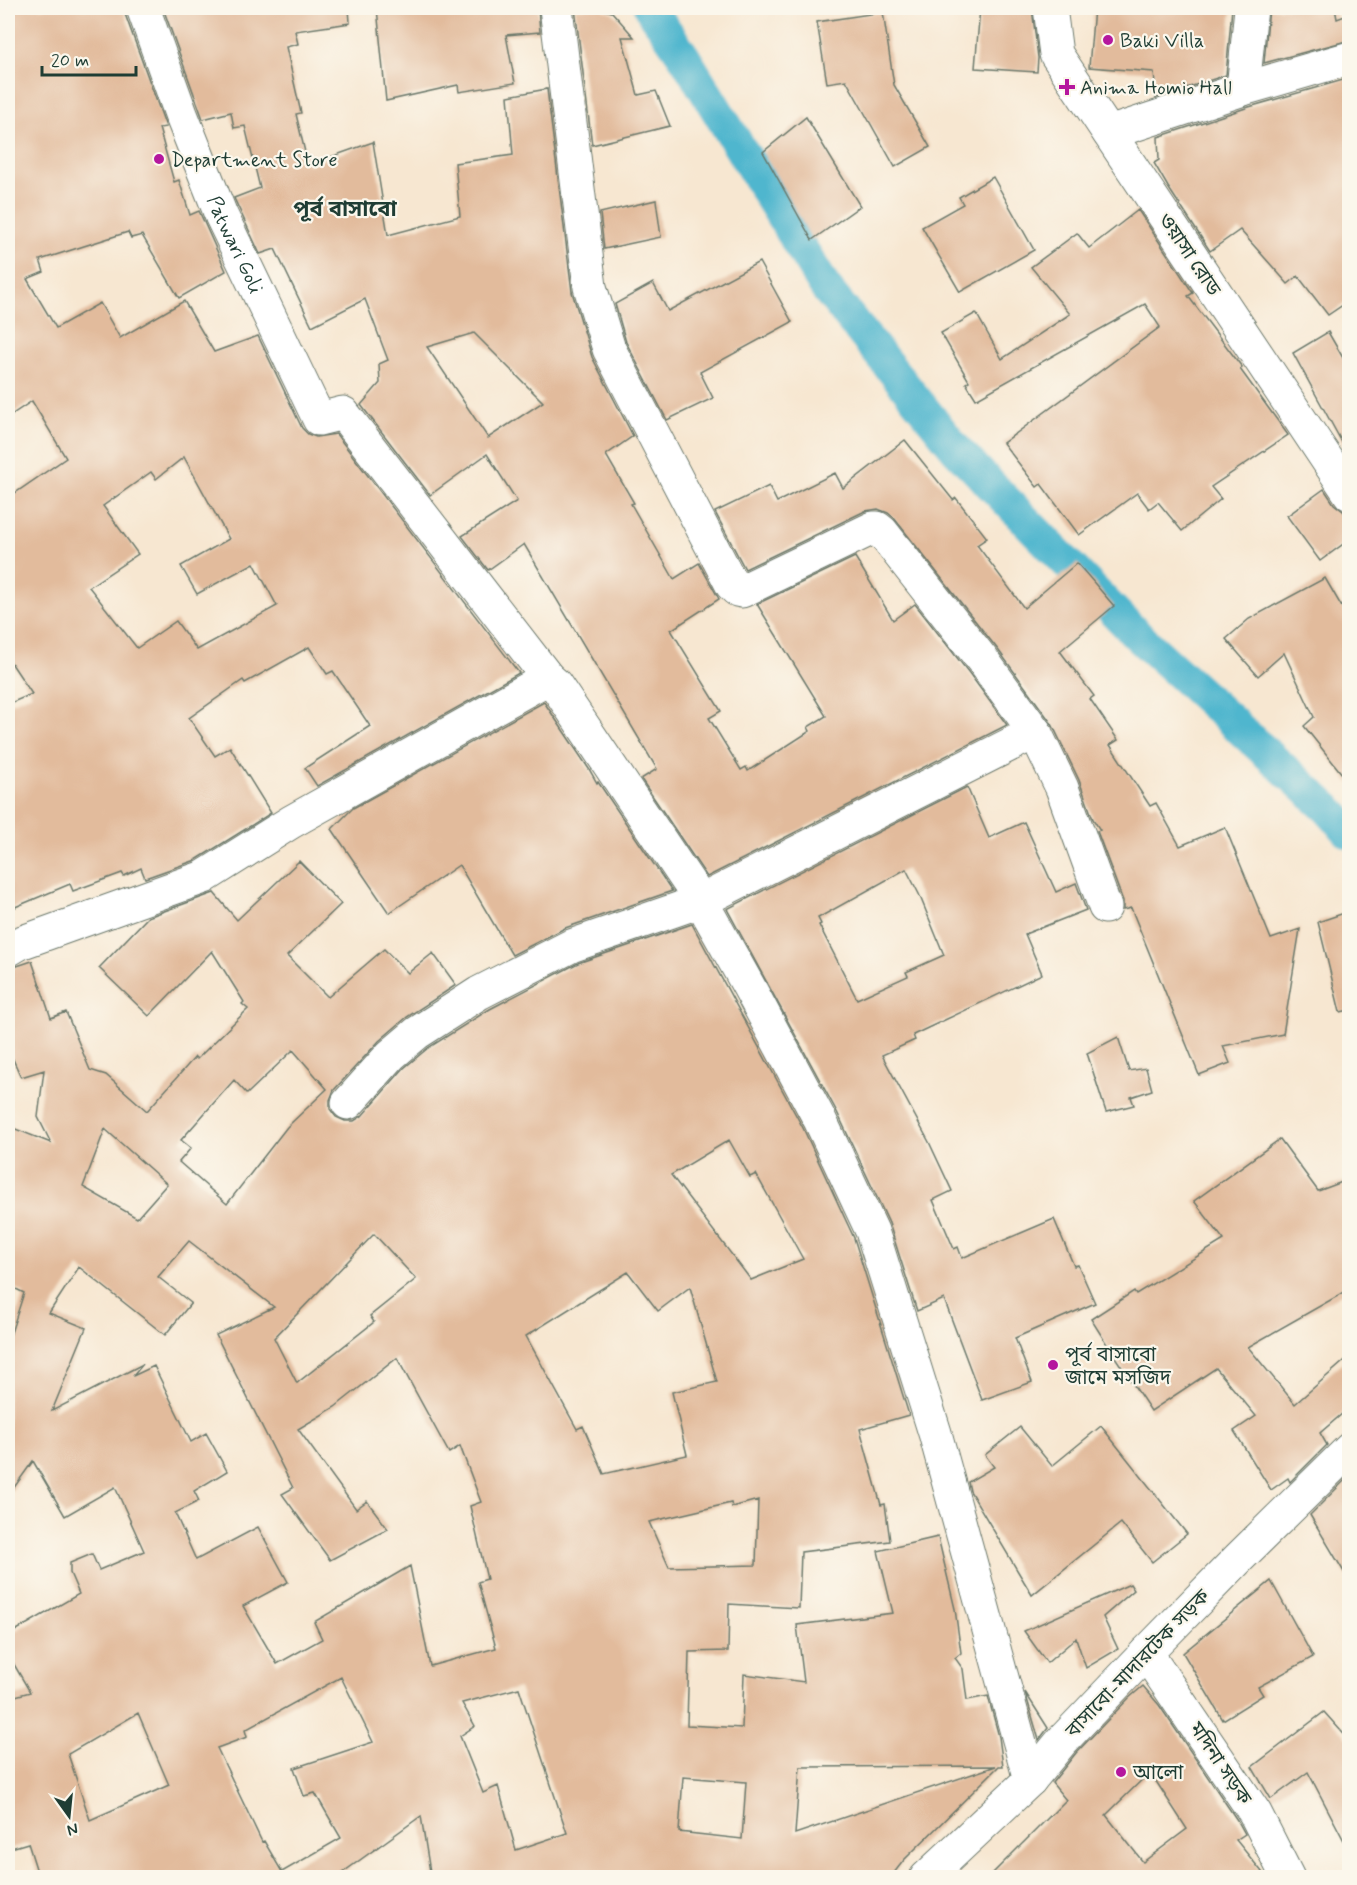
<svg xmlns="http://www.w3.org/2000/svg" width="1357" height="1885" font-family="Mynerve,'Noto Sans Bengali',sans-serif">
<rect width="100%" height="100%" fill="#fbf7ec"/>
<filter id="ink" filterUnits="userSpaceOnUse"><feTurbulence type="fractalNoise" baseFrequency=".0167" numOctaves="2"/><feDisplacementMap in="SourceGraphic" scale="12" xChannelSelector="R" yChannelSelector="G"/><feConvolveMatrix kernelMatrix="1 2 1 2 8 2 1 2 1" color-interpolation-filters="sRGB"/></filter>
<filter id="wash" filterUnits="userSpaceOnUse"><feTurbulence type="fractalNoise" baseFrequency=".008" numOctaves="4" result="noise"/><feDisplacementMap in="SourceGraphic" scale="24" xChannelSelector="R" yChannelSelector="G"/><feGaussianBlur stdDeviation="1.35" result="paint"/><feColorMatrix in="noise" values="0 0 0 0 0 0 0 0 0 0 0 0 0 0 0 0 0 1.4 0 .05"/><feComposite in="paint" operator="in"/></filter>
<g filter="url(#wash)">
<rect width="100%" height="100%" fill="#f7e7d1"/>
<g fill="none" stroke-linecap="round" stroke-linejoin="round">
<path stroke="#4fb6ce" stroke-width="33" d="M650,8L685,58L825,287L956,449L1138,636L1328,809L1350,833"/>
</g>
<g id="blocks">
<g fill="#e2bb9c" fill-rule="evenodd">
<path d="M8,8H125V14L166,127L159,128L174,182L179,180L190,215L199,211L226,271L179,298L142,235L131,238L128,232L40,260L44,272L27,279L56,328L100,303L120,338L184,301L214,352L258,336L302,428L308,434L316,437L336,434L519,673L317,786L305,768L370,726L333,671L327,674L309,647L245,683L243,680L189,718L215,756L230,747L271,813L196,860L145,878L141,868L124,876L122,873L73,891L70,884L8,910V704L32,694L8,658V498L66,458L32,401L8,417ZM184,457L229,539L181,566L197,594L254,563L277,606L197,650L176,621L137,648L89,587L138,554L103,506L151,472L156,479Z"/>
<path d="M163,8H349L350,23L295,31L298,44L286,47L301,113L296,114L308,165L373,142L388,235L460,216L455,163L513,155L508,96L547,89L572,292L592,357L633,436L606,455L634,503L631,504L674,579L699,563L719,599L671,630L721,711L709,718L741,770L746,767L748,771L810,731L808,727L826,716L757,604L855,557L893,620L915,604L969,673L1007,725L707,877L641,779L657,769L524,544L488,570L462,536L517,501L487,454L430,495L361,405L380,383L379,364L388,360L365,299L312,326L275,249L260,254L234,198L260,188L245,126L234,128L231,112L203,119ZM474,333L543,402L488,438L427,347Z"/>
<path d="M377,8H538L540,32L506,35L515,83L459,92L458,85L386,101Z"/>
<path d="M575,8H603V10L612,12L634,37H622L638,95L656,91L670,126L592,145Z"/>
<path d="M980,8H1032L1038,58L1037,72L975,68Z"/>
<path d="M1094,8H1232L1226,75L1156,98L1154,72L1089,67Z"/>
<path d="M1269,8H1335L1337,19L1350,14V40L1264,63Z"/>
<path d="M883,12L894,85L930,147L895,167L846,80L827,83L817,22Z"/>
<path d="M1350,78V300L1328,315L1298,276L1288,284L1240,230L1210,251L1168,187L1154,163L1159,160L1158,137L1249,107Z"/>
<path d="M806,117L860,206L812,240L763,152Z"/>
<path d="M993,177L1034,250L960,292L922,227L963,204L959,197Z"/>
<path d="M656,200L661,237L604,249L600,213Z"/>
<path d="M1138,210L1193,293L1188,296L1242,367L1240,369L1288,435L1211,487L1221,499L1182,531L1158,502L1149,509L1137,493L1079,535L1041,484L1037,487L1003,443L1160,327L1145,304L976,399L966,383L969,381L941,333L976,313L1002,359L1070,314L1031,267L1077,233L1089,248Z"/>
<path d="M759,262L792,322L700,372L713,398L667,420L626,342L615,304L653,283L668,311Z"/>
<path d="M1328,332L1350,370V457L1293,353Z"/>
<path d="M905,440L953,500L956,498L987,538L977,545L1024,608L1077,563L1114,606L1060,651L1094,696L1090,699L1118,740L1110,745L1150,806L1156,803L1180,846L1225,827L1271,939L1300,929L1283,1034L1223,1046L1230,1063L1199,1075L1131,908L1123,910V901L1097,831L1100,830L1093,819L1079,780L1052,724L999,651L894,518L888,513L878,509L865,511L745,569L715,512L769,486L777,502L835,473L843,488Z"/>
<path d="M1324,489L1334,504L1343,511L1350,519V539L1320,561L1287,516Z"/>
<path d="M1325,578L1350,621V784L1304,726L1314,717L1284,653L1258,676L1226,639L1249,619Z"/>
<path d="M544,702L589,769L597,783L598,782L672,891L565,928L512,955L459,865L389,913L332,829L353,808Z"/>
<path d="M967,787L989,838L1024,822L1056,892L1076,883L1086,910L1025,934L1042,974L913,1035L915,1040L882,1055L929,1142L952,1191L933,1200L954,1249L958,1247L962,1258L1054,1219L1074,1266L1078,1265L1095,1303L1015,1338L1032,1382L982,1400L944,1299L917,1311L889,1223L837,1112L727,909ZM906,869L919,894L944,955L906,972L908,976L857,999L819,925L821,924L818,918Z"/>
<path d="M299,861L341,904L287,956L328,997L384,949L408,973L433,953L456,985L407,1017L379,1041L334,1090L330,1100V1109L336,1117L345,1121H354L362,1116L404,1068L428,1048L490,1009L578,963L692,924L803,1128L854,1238L909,1415L860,1429L881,1505L885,1504L890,1541L801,1552L799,1608L729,1604L728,1651L689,1652L687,1725L742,1728L744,1674L804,1682L797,1625L893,1613L878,1551L938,1537L955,1609L961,1653L955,1658L963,1669L967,1700L988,1696L999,1737L1003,1766H999L904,1860L890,1878H431L421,1816L335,1878H39L28,1843L8,1849V1698L30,1692L8,1654V1635L79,1594L70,1573V1563L92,1554L99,1570L144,1551L115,1487L65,1516L33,1461L8,1496V1342L24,1293L8,1285V1126L51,1143L38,1117L44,1070L21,1077L8,1048V969L32,961L51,1018L66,1012L90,1070L106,1075L147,1111L195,1057L197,1059L248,1009L242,1004L244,1002L212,951L149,1016L99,968L148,917L214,893L237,920ZM293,1050L327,1089L287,1127L227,1204L179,1162L191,1148L181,1140L234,1080L247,1094ZM105,1129L167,1184L137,1218L83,1187ZM729,1140L750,1177L756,1174L803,1259L751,1280L671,1175ZM374,1234L416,1279L370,1316L374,1322L297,1383L274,1338ZM189,1241L274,1307L216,1335L293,1488L282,1494L330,1560L388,1529L367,1501L356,1509L298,1429L335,1407L397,1358L449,1453L460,1446L481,1502L470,1506L487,1579L478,1582L496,1648L430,1666L410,1566L314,1622L322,1639L277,1664L243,1606L288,1582L258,1527L196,1560L175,1513L199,1501L194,1491L227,1471L206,1433L191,1442L154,1366L133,1376L143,1364L52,1411L86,1328L49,1313L79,1267L165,1335L191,1303L158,1277ZM628,1272L658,1311L690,1287L717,1382L672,1392L687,1455L604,1474L583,1426L577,1429L526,1336ZM758,1500L756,1565L669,1567L649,1522L731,1503L732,1507ZM341,1677L373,1742L294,1768L304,1796L315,1793L341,1838L282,1872L264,1841L262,1842L217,1748L247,1737L245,1730ZM519,1688L567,1833L516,1850L498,1786L483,1793L460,1736L475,1726L462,1703ZM138,1713L169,1785L90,1820L68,1754ZM996,1766L795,1834L800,1767ZM683,1777L746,1782L742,1839L679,1832Z"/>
<path d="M1350,911V1010L1340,1012L1318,922Z"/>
<path d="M1118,1037L1129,1071L1146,1068L1152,1090L1131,1097L1134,1105L1106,1112L1087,1053Z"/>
<path d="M1280,1139L1318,1191L1350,1179V1289L1248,1347L1295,1404L1350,1356V1407L1320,1433L1327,1445L1290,1482L1288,1478L1271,1490L1234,1431L1256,1416L1216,1368L1151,1411L1113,1354L1115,1353L1113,1354L1091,1319L1134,1291L1136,1294L1224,1240L1194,1201Z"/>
<path d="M1101,1426L1187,1534L1152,1562L1121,1523L1032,1595L970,1491L968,1482L994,1467L985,1455L1020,1427L1052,1466Z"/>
<path d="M1346,1479L1350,1484V1582L1310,1515Z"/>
<path d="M1271,1581L1313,1657L1258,1687L1263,1695L1223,1720L1183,1653Z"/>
<path d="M1130,1584L1134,1590L1103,1617L1118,1649L1086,1668L1076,1638L1047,1663L1024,1631Z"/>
<path d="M1143,1686L1159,1705L1239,1823L1245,1834L1236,1840L1267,1878H988L1066,1800L1052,1783L1076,1753L1129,1698ZM1150,1772L1187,1829L1143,1862L1106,1815Z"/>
<path d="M1025,1692L1048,1728L1039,1740Z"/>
<path d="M1324,1712L1350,1741V1852L1308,1772L1271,1799L1252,1767Z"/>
</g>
</g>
</g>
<g filter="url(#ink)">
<use href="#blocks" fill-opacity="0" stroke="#6b786b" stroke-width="1.5"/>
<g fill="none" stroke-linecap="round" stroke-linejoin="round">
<defs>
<g id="minor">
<path id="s1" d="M143,8L181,114L221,215L319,419L343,413L548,678L555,684L701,901L749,987L820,1120L872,1231L935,1433L1030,1780"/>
<path d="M556,8L590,287L609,349L732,585L737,590L742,591L873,528H877L882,532L984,662L1035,732L1062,788L1105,907"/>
<path d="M1050,8L1056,54L1350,494"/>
<path d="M1243,89L1251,8"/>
<path d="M1109,133L1243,89L1350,58"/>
<path d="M8,950L20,943L204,877L291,822L548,678"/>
<path d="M348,1103L391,1055L417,1033L479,993L571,946L701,901L1035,732"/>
<path d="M1146,1653L1255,1813L1288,1878"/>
<path d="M926,1878L1030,1780L1062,1741L1146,1653L1239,1558L1350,1449"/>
</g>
</defs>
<use href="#minor" stroke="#6b786b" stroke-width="35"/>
<use href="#minor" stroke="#fff" stroke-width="33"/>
</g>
</g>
<g fill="#b5179e" stroke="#fbf7ec" stroke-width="2">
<circle cx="1108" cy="40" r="6"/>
<path d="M1064 78h6v6h6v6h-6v6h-6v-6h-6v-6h6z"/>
<circle cx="159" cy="159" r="6"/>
<circle cx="1053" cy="1365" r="6"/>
<circle cx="1121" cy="1772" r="6"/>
</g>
<g text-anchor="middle" stroke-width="4.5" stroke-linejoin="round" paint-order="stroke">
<g font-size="20" fill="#1f3d34" stroke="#fbf7ec" text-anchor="start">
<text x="1120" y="47">Baki Villa</text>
<text x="1080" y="94">Anima Homio Hall</text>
<text x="171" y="166">Department Store</text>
<text x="1065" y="1361">পূর্ব বাসাবো<tspan x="1065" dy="23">জামে মসজিদ</tspan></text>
<text x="1133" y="1779">আলো</text>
</g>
<g font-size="20" fill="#1f3d34" stroke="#fbf7ec">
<text dy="7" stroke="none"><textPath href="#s1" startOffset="254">Patwari Goli</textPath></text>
<text transform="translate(1190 254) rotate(56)" y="7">ওয়াসা রোড</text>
<text transform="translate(1137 1663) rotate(-46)" y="7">বাসাবো-মাদারটেক সড়ক</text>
<text transform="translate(1221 1763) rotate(56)" y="7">মদিনা সড়ক</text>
</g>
<g font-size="22" font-weight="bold" fill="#1f3d34" stroke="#fbf7ec">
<text x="345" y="216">পূর্ব বাসাবো</text>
</g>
</g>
<rect width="1357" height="1885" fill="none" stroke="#fbf7ec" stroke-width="30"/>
<g transform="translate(69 1816) rotate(165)" stroke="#fbf7ec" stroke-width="4.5" paint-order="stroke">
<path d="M0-4.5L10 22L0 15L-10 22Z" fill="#1f3d34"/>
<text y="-9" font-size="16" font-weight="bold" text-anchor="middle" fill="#1f3d34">N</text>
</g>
<path d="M42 66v9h94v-9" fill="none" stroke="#1f3d34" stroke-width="3"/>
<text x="51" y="66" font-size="18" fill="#1f3d34" stroke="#fbf7ec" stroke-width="4.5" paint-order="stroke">20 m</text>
</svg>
